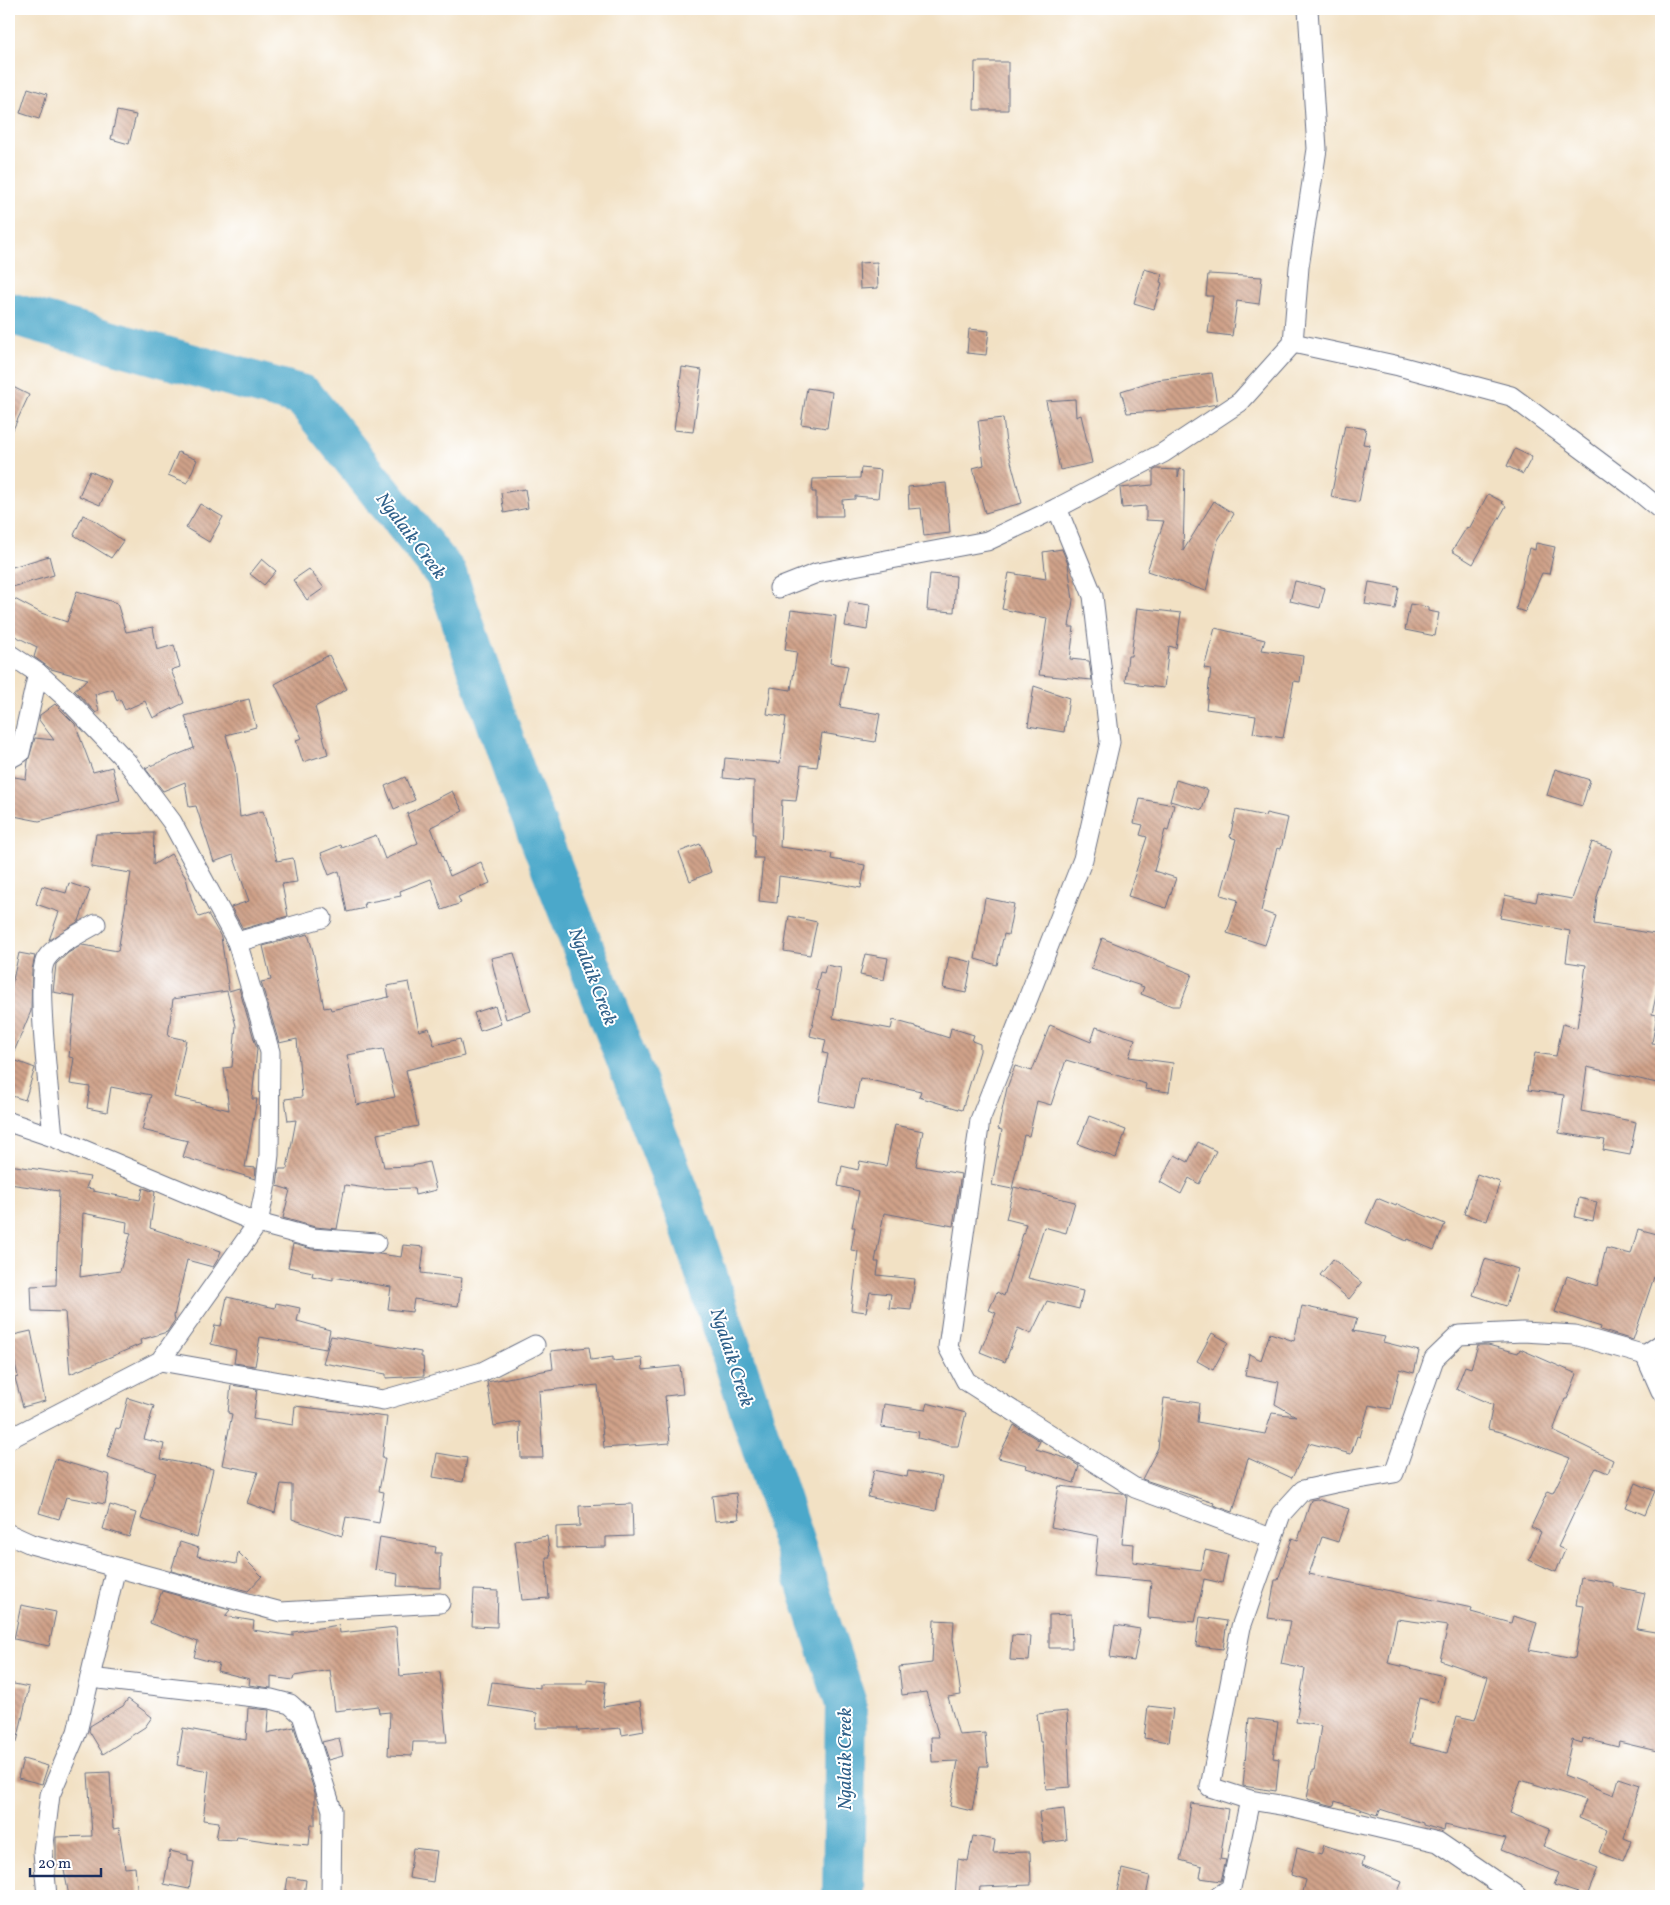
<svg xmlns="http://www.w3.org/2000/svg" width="1670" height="1905" font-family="Vollkorn,serif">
<defs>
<pattern id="building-back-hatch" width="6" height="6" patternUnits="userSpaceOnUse" patternTransform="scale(1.25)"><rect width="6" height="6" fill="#d0a289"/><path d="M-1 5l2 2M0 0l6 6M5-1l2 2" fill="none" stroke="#a88473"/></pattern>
</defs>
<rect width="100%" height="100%" fill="#fff"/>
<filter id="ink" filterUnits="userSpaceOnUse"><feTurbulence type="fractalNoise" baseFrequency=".02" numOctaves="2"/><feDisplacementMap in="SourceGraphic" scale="10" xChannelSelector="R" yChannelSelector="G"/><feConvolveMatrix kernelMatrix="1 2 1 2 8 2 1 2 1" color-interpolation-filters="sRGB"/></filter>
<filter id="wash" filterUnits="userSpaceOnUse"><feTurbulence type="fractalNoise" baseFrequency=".0096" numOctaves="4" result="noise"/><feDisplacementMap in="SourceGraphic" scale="20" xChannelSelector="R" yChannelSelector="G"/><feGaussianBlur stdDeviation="1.12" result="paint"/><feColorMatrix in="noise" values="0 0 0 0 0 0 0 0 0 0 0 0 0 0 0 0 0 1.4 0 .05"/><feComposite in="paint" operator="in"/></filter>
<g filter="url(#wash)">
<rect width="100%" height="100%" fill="#f2e1c4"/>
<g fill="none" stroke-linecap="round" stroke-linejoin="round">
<path stroke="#4ba8ca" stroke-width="42" d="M9,313L303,396L446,574L515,773L684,1206L846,1704L843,1896"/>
</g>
<g id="blocks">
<g fill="url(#building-back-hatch)" fill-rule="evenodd">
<path d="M975,62H1008V110H974Z"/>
<path d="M28,88L47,94L39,119L20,113Z"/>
<path d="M117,111L136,115L129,144L111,139Z"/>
<path d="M877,262L878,288L860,289L859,263Z"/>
<path d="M1144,269L1162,274L1160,282L1162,283L1154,309L1134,303Z"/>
<path d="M1208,274L1262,277L1259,304L1237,301L1232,336L1208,333L1213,296H1206Z"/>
<path d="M969,329L989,331L986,355L967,353Z"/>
<path d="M682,367L702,370L693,432L674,430Z"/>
<path d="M1212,373L1217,404L1189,409L1127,413L1121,391L1156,380Z"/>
<path d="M9,385L29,395L9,438Z"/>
<path d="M807,388L832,392L827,428L801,424Z"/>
<path d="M1075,399L1076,417L1081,415L1092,463L1060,470L1046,401Z"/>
<path d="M1003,418L1006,443L1022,503L985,513L973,468L984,465L978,421Z"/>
<path d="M1345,425L1366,429L1363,444L1370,445L1359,502L1331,497Z"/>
<path d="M1515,449L1532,457L1523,474L1507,466Z"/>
<path d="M178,452L197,460L187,483L168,475Z"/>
<path d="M861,468L881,470L878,498L855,496V499L842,500L843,516H816V492H812L813,479L860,478Z"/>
<path d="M1156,469L1178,470V477L1180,469L1185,470L1183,551L1214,501L1234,514L1218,540L1206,591L1147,571L1164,521L1146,520V506L1122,508L1120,488L1153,485V471Z"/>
<path d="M90,471L111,481L100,505L79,496Z"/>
<path d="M946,483L950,533L924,536L921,508L909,509L908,487Z"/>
<path d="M525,489L528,508L504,513L501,493Z"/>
<path d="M1488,494L1503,502L1502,503L1506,506L1473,564L1452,551L1467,527L1469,529Z"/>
<path d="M200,504L223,517L209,542L186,528Z"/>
<path d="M83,515L94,520L123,541L111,558L74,535Z"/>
<path d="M1536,543L1555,547L1549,574L1542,573L1525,612L1516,609L1529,548L1535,550Z"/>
<path d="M1062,549L1068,564L1073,600L1069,627H1074L1070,659L1089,661L1092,680L1039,675L1047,618L1002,609L1009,573L1046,579L1043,552Z"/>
<path d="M49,556L54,575L9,588V568Z"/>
<path d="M262,559L276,571L264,585L250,574Z"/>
<path d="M309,569L324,588L307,600L293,580Z"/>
<path d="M930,574L956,576L954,612L927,610Z"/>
<path d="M1295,581L1325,588L1320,608L1290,601Z"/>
<path d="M1369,582L1399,587L1395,609L1365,604Z"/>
<path d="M77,591L117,603L126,632L153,627L157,650L174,645L180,667L171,670L184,703L153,718L145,701L125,710L120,699L117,701L113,689L95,694L99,711L96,713L74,690L88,679L51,669L34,657L37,647L9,633V596L41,613L67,622Z"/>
<path d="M849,602L870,605L867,630L845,626Z"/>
<path d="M1410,604L1428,607V611L1439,613L1435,636L1405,630Z"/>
<path d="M1137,608L1181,613L1176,648L1169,646L1164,688L1138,685V683L1125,681L1128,656H1131Z"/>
<path d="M791,610L836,616L830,663L848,666L840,707L880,714L875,742L822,733L817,767L801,765L796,801L782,800L780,847L832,854L831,859L865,865L861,888L828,882V883L779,876L777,903L759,901L763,858H754L755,834H753L754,781L723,778L725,758L780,763L786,717L767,714L771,687L791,690L797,652L785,650Z"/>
<path d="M1215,628L1265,640L1262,650L1303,656L1300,682L1294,681L1283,738L1253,733L1256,716L1206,709L1211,669L1204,668Z"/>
<path d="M329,655L347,689L315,707L328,754L303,762L296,740L302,738L275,684Z"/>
<path d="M1034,686L1069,698L1064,732L1028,726Z"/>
<path d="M249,699L256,727L226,735L235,767L240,817L263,811L277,861L293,858L297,882L282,884L288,916L243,929L231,907L249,901L233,855L214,862L196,806L189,807L185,782L163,791L145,768L194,748L185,716Z"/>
<path d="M55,704L75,724L93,772L112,767L120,801L39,821L9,815V776L26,779L28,761L35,738L54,740L39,720L40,715Z"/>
<path d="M1555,769L1590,780L1582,806L1547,795Z"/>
<path d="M405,777L415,800L394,809L385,786Z"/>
<path d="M1176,780L1208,790L1202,810L1170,801Z"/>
<path d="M452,791L463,811L431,827L450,876L481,862L490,883L458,897L461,903L442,910L431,879L400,891L401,896L364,903L365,908L347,912L339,871L329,875L321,853L341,845L342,848L376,835L385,859L418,843L407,814Z"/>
<path d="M1140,799L1174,805L1168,831L1165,830L1154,871L1176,878L1166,908L1128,896L1147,837L1140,835L1143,825L1134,823Z"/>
<path d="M1236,810L1265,816L1266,813L1288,818L1281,849L1277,848L1261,911L1275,916L1265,945L1227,933L1238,900L1221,895L1236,839L1230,837Z"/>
<path d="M154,833L153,865L171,854L186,878L192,901L199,917L208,914L221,937L229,991L239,988L257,1049L252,1099H257L245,1167L256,1168L255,1179L183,1157L188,1141L142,1130L151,1095L111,1087L107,1112L87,1108L90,1087L70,1084L74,1058L69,1057L75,996L53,992L56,964L68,953L82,945L118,951L131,873L91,867L96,834ZM227,991L236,1026L232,1067L224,1068L229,1110L174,1097L186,1040L168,1036L173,999Z"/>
<path d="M1592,842L1612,849L1597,897L1594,924L1661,935V974L1652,1014L1657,1015L1652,1043L1661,1044V1084L1587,1067L1581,1111L1636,1122L1630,1155L1603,1150L1605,1140L1559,1133L1564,1095L1528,1090L1535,1053L1556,1056L1563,1024L1577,1028L1586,965L1566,962L1570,931L1500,918L1505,895L1536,902L1538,893L1572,899Z"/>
<path d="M700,844L711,872L690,881L679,852Z"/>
<path d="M69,883L90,890L79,921L49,940L59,912L36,904L42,886L66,893Z"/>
<path d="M985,898L1014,904L1008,935L1004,934L997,965L975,959Z"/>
<path d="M789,916L817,922L810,955L784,951Z"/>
<path d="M308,934L313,951L324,1008L330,1007L331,1010L389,997L387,986L409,982L419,1031L429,1028L434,1045L460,1039L464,1056L406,1070L418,1126L377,1134L384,1167L412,1166L429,1162L436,1190L415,1195L414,1188L373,1189L345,1185L337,1229L315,1227L283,1218L290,1190L277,1186L279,1169H287L296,1120L288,1121L285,1099L302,1097L297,1039L279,1043L261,982L271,980L263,946ZM383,1049L395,1097L357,1105L347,1055Z"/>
<path d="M1102,938L1192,974L1180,1006H1172L1141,994L1144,987L1091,969Z"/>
<path d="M19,953L35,956L32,970L31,1011L11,1059L35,1068L25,1100L9,1095V997Z"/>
<path d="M514,953L531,1011L506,1019L491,958Z"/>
<path d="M865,954L888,958L884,980L860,975Z"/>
<path d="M949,957L972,962L966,993L943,988Z"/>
<path d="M826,965L841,968L833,1018L891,1029L893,1020L915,1026V1027L949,1038L951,1028L974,1035L972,1041L980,1044V1051L962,1110L919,1097L921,1091L860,1078L854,1108L819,1101L828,1054L823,1053L826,1040L810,1036L820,991L816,990L820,972L824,973Z"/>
<path d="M495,1006L501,1024L480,1031L474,1013Z"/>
<path d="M1050,1025L1091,1042L1096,1027L1135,1039L1129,1057L1173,1063L1169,1092L1145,1089L1146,1084L1066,1060L1051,1105L1037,1101L1029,1136L1024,1135L1012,1189L992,1185L1002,1130L998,1129L1007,1088L1015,1066L1032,1071Z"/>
<path d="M1089,1116L1126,1130L1116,1158L1078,1144Z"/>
<path d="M895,1125L923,1131L916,1166L961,1174L953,1226L884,1213L875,1262H879L877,1275L915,1279L911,1310L889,1308L891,1294L870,1292L866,1312L851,1310L858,1251L851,1250L855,1227H852L859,1191L838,1186L842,1166L858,1170L860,1161L886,1166Z"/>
<path d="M1198,1142L1216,1151L1199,1184L1189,1178L1181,1194L1160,1182L1175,1155L1188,1162Z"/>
<path d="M9,1165L90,1177L86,1188L93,1189V1191L140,1200L143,1188L155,1192L150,1228L221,1251L218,1259L213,1267L187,1260L174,1316L175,1320L167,1332L140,1340L141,1344L70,1374L65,1312L32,1311L31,1286L56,1285L59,1191L9,1184ZM83,1213L127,1222L126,1232L131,1233L120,1271L80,1277Z"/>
<path d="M1477,1174L1500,1182L1487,1221L1464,1214Z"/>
<path d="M1014,1187L1075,1202L1066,1233L1044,1227L1028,1278L1083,1291L1079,1309L1047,1301L1031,1334L1018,1328L1005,1362L980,1352L996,1313L989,1310L997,1292L1004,1296L1026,1224L1006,1219Z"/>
<path d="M1377,1198L1396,1206L1397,1204L1445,1224L1434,1250L1408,1239L1407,1241L1366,1223Z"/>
<path d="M1579,1198L1597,1202L1593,1221L1575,1217Z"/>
<path d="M1638,1229L1661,1235V1279L1654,1277L1633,1340L1600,1330L1601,1327L1555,1312L1567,1276L1597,1286L1606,1248L1631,1254Z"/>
<path d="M293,1244L312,1249L379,1254L401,1257L403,1245L424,1247L421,1273L462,1278L458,1306L414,1299L412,1312L388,1309L391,1287L333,1277V1280L312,1276L313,1272L288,1267Z"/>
<path d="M1333,1259L1362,1283L1349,1299L1320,1275Z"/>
<path d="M1485,1259L1518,1269L1506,1306L1473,1295Z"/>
<path d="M227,1297L275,1308L276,1303L300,1308L297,1321L330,1330L326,1349L260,1337L255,1366L234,1363L236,1350L211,1344L215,1325L221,1326Z"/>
<path d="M1302,1306L1357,1318L1353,1331L1385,1337L1383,1342L1419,1351L1414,1373L1400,1369L1391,1409L1369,1405L1360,1437L1357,1436L1351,1454L1309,1443L1292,1478L1248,1458L1233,1512L1213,1505L1214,1503L1142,1479L1158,1448L1164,1398L1199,1403L1197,1422L1265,1434L1272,1413L1296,1416L1275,1404L1279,1382L1245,1376L1249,1354L1261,1360L1270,1333L1294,1341Z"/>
<path d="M31,1331L45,1401L23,1407L15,1378L18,1377L9,1336Z"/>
<path d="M1212,1333L1228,1342L1213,1370L1197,1361Z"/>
<path d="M331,1336L421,1352V1357H423L424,1376L386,1378V1374L323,1363Z"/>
<path d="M1478,1345H1488L1518,1353L1520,1349L1577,1374L1567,1399H1565L1553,1431L1613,1460L1608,1473L1596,1468L1593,1473L1558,1547L1565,1550L1556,1572L1529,1560L1541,1532L1531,1527L1548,1491L1553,1493L1570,1458L1501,1432L1488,1429L1493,1405L1456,1389L1465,1366L1471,1368Z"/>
<path d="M589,1347L591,1360L613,1357V1361L642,1358L643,1370L680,1366L683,1394L665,1396L670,1443L604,1448L598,1385L539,1391L543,1458H521L520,1422L494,1426L487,1382L553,1369L551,1351Z"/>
<path d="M231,1385L257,1389L253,1419L293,1425L295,1406L387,1417L382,1458H385L379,1491L384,1492L379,1523L346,1517L342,1536L292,1519V1485L281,1484L275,1513L247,1503L258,1472L222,1465L232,1414L228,1413Z"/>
<path d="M128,1398L154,1406L144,1439L164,1444L161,1459L213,1469L197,1538L141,1519L156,1473L107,1457L116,1428L120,1429Z"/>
<path d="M927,1403L966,1413L958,1446H950L918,1438L919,1432L881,1427L884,1404L925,1410Z"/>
<path d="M1014,1425L1040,1441L1036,1449L1068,1459L1079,1466L1074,1483L1026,1468L1027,1465L998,1458Z"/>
<path d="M437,1453L467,1458L463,1482L433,1477Z"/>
<path d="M55,1459L110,1475L105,1504L66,1497L59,1519L39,1513Z"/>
<path d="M874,1470L907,1477L908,1471L942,1477L936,1511L868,1497Z"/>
<path d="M1636,1483L1655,1491L1645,1515L1626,1507Z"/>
<path d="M1059,1486L1122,1493L1127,1496L1122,1543L1134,1544L1133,1562L1201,1571L1205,1550L1228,1555L1222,1583L1204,1579L1195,1622L1148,1618L1151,1581L1094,1576L1098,1536L1051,1527Z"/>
<path d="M736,1493L739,1519L715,1521L712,1496Z"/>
<path d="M1317,1499L1349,1509L1338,1542L1322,1537L1309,1574L1472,1608L1471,1612L1511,1623L1513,1616L1537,1623L1529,1650L1573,1659V1658H1575L1584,1606L1576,1605L1581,1577L1613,1583V1586L1645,1593L1637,1629L1661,1633V1752L1619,1742L1618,1747L1583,1738L1582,1743L1572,1740L1564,1775L1614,1795L1619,1778L1640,1785L1624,1838L1631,1841L1623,1861L1599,1852L1607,1830L1579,1818L1586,1800L1521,1780L1510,1813L1550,1829L1543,1846L1598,1868L1587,1896L1554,1885L1559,1873L1501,1850L1506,1839L1445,1825L1444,1831L1423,1825V1823L1380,1809L1378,1815L1335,1801L1334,1806L1307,1799L1312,1771H1314L1321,1726L1296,1722L1305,1669L1281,1664L1290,1621L1268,1618L1275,1580H1278L1292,1538L1298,1540L1311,1500ZM1397,1619L1448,1626L1440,1660L1488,1677L1475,1720L1457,1716L1447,1753L1409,1744L1419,1698L1438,1703L1444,1676L1388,1663Z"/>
<path d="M632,1504L633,1536L606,1537V1547L556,1548V1527L580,1526L579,1506Z"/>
<path d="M110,1505L136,1513L129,1537L103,1529Z"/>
<path d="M547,1536L550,1557H546L549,1598L522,1600L515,1541Z"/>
<path d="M380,1537L436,1547L435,1553H441L440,1588L397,1586L398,1574L375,1570Z"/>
<path d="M180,1542L199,1548L197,1556L236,1564L238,1552L262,1576L248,1591L171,1571Z"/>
<path d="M474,1590L498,1591L497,1627L472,1626Z"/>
<path d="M162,1591L230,1610L225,1616L254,1621L253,1630L293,1636V1632L339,1625L340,1633L396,1627L400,1676L440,1672L447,1742H413L412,1756L388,1755L390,1712L379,1713L378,1706L335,1711L330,1670L294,1676L293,1680L271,1677V1688L249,1685L250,1679L217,1671L219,1664L194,1657L198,1642L150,1623Z"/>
<path d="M21,1605L56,1612L49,1646L14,1639Z"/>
<path d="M1071,1614L1072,1648H1049V1615Z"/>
<path d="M1200,1617L1227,1621L1223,1649L1196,1646Z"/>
<path d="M934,1620L954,1621L953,1638L961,1695L948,1697L959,1735L985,1733L988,1766H980L972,1811L950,1806L958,1761L932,1762L931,1737H939L926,1692L902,1695L899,1667L932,1663Z"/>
<path d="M1115,1625L1140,1629L1134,1661L1110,1657Z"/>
<path d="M1012,1635L1031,1636L1029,1661L1010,1660Z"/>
<path d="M587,1680L606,1682L603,1707L640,1701L644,1731L622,1735L621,1728L578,1731V1728H536L537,1713L488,1706L492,1682L540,1688V1684H587Z"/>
<path d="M9,1683L29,1687L17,1742L9,1741Z"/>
<path d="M128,1699L152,1717L145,1727L103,1754L89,1731L90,1726L123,1706Z"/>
<path d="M1148,1706L1173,1709L1169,1742L1144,1738Z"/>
<path d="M248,1708L269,1710L267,1733L294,1727L315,1793V1825H311L309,1845L272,1842L237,1837L236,1840L216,1839L219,1822L203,1820L209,1771L177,1765L183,1728L246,1740Z"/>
<path d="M1067,1711L1070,1787L1046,1789L1042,1742H1040L1037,1714Z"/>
<path d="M1249,1718L1278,1722L1273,1758L1279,1759L1276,1791L1243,1786Z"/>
<path d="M339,1738L343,1756L328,1760L322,1742Z"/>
<path d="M23,1759L48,1766L42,1784L18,1778Z"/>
<path d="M110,1772L113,1829L119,1828L125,1868L135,1867L138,1896H69L63,1865H56V1837L92,1836L88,1773Z"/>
<path d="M1191,1803L1228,1809L1220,1859L1226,1860L1221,1881L1200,1878L1202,1866L1180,1860L1187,1833Z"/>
<path d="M1064,1809L1067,1840L1043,1843L1039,1812Z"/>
<path d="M973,1836L995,1840L993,1853L1030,1852L1031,1885L980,1887L979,1896H955L958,1859L968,1861Z"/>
<path d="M1324,1845L1364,1858L1362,1865L1402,1882L1396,1896H1302L1306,1880L1291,1875L1297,1848L1321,1855Z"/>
<path d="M413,1848L437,1851L433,1882L409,1878Z"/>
<path d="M170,1851L188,1855V1861L194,1862L189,1889L164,1884Z"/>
<path d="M1122,1869L1150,1876L1146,1896H1116Z"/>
<path d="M288,1877L306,1880L304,1896H285Z"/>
</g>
</g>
</g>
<g filter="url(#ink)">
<use href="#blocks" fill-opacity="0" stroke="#666d82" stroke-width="1"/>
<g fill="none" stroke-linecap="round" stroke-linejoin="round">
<defs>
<g id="minor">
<path d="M1293,343L1399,366L1511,396L1632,486L1661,510"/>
<path d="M779,588L817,573L987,541L1057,508"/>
<path d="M9,654L38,673L67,699L128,763L172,822L237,942L270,1052L269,1155L265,1189L258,1223L160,1361L9,1439"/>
<path d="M9,759L20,753L38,673"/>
<path d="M237,942L322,918"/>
<path d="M9,1122L53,1137L258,1223L313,1238L376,1243"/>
<path d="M53,1137C51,1109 34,977 46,959C55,945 81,933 96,924"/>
<path d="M1645,1355L1661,1391"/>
<path d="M160,1361L383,1400L482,1372L535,1345"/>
<path d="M9,1534L31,1544L281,1612L440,1603"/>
<path d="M1271,1538L1135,1488L966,1381L948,1347L980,1120L1083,859L1110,742L1093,596L1057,508L1163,453L1240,402L1293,343L1299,267L1317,149L1308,9"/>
<path d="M90,1678L271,1699L290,1704L302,1715L332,1810L331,1896"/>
<path d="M47,1896L43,1852L50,1795L77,1732L116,1567"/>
<path d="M1219,1896L1231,1888L1250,1800"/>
<path d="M1517,1896L1438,1842L1286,1806L1250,1800L1210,1787L1241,1627L1281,1514L1303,1490L1335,1483L1394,1473L1434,1359L1459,1335L1523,1332L1575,1335L1645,1355L1661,1344"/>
</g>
</defs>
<use href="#minor" stroke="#666d82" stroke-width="21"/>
<use href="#minor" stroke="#fff" stroke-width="19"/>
</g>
</g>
<g text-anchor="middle" stroke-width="4" stroke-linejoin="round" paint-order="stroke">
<g font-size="19" font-style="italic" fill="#2e5f89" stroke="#fff">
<text transform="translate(412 535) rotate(53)" y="7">Ngalaik Creek</text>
<text transform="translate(594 976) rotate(69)" y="7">Ngalaik Creek</text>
<text transform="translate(733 1357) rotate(72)" y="7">Ngalaik Creek</text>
<text transform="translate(844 1759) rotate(-90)" y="7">Ngalaik Creek</text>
</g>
</g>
<rect width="1670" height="1905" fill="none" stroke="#fff" stroke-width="30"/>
<path d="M30 1868v8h71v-8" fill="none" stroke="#1b2f5e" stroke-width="2.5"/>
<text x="38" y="1868" font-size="15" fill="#1b2f5e" stroke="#ffffff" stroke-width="4" paint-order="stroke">20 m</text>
</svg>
